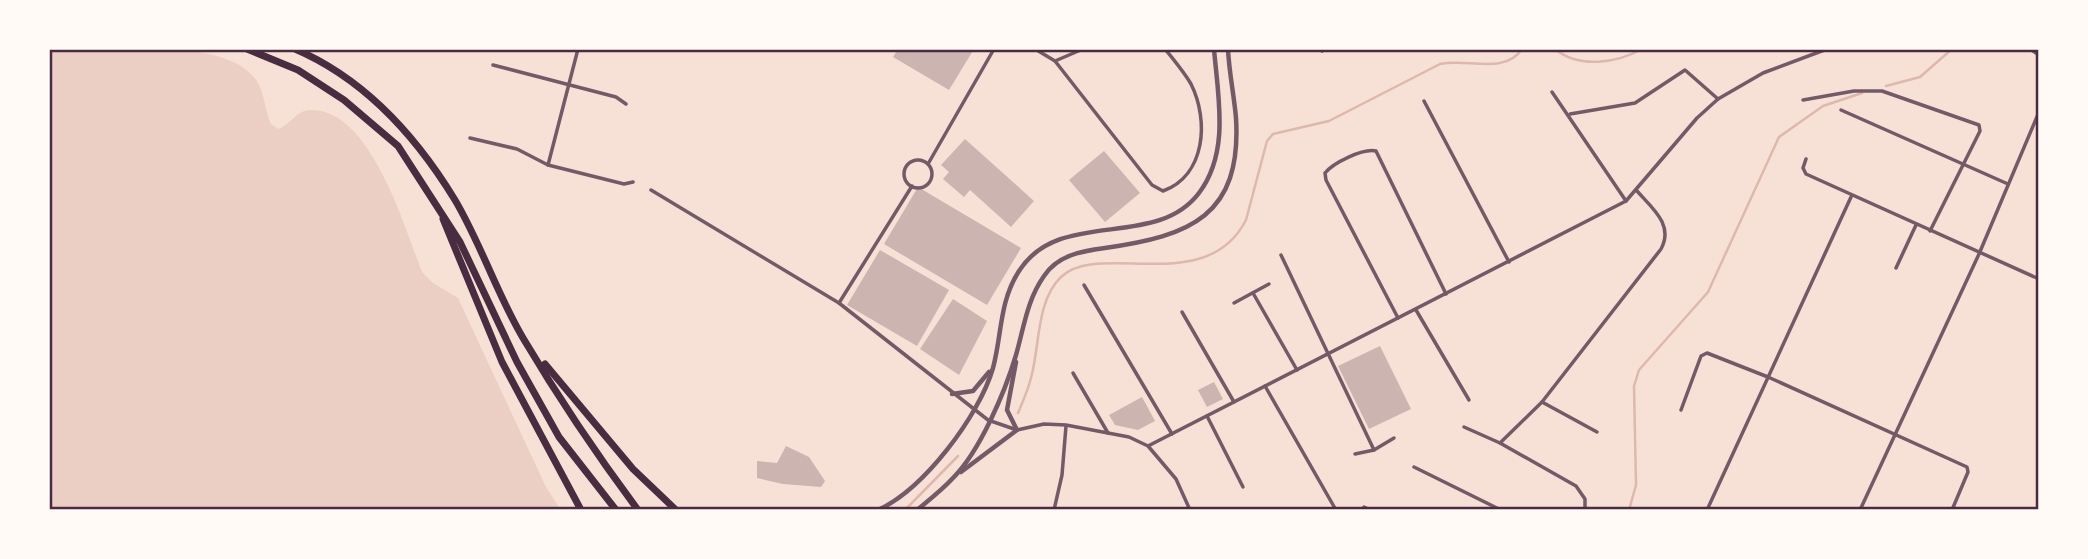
<svg xmlns="http://www.w3.org/2000/svg" width="2088" height="559" font-family="Overpass,sans-serif">
<rect width="100%" height="100%" fill="#f7e1d7"/>
<path fill="#ebcfc5" d="M49,49C98,49 218,37 252,75C265,88 264,109 271,124L278,129C290,125 296,111 309,110C370,106 405,228 422,272L433,283L458,298L546,487L561,510H49Z"/>
<g fill="none" stroke-linecap="round" stroke-linejoin="round">
<g stroke="#dcb8b0" stroke-width="2.5">
<path d="M1555,49C1579,69 1617,63 1642,49"/>
<path d="M1886,86L1920,77L1952,49"/>
<path d="M1018,413C1023,401 1028,390 1031,378C1040,346 1036,301 1061,277C1099,240 1206,298 1246,220L1267,141L1273,134L1329,121L1440,64C1467,58 1505,75 1522,49"/>
<path d="M905,510L958,456"/>
<path d="M1629,510L1636,485L1634,386L1639,370L1708,292L1779,137L1823,106L1862,93"/>
</g>
</g>
<g fill="#ccb4b1">
<path d="M898,49H974L949,90L893,57Z"/>
<path d="M965,139L1034,201L1011,227L970,190L964,197L943,179L949,172L941,165Z"/>
<path d="M1104,151L1140,193L1105,222L1069,180Z"/>
<path d="M918,187L1021,248L987,305L884,244Z"/>
<path d="M880,250L949,290L917,346L847,305Z"/>
<path d="M953,299L987,321L959,375L920,349Z"/>
<path d="M1380,346L1411,409L1369,429L1338,366Z"/>
<path d="M1214,382L1223,399L1207,407L1198,390Z"/>
<path d="M1142,397L1155,421L1138,430L1115,425L1109,415Z"/>
<path d="M786,446L809,457L825,481L821,487L783,484L757,478V461L777,463Z"/>
</g>
<g fill="none" stroke-linecap="round" stroke-linejoin="round">
<g stroke="#755966" stroke-width="3.5">
<path d="M1035,49L1055,61L1152,185L1163,191C1206,175 1209,120 1191,84C1184,72 1174,60 1165,49"/>
<path d="M1320,49L1322,51"/>
<path d="M2030,49L2039,55"/>
<path d="M1055,61L1083,49"/>
<path d="M493,65L616,97L626,104"/>
<path d="M1552,92L1626,201"/>
<path d="M1803,100L1854,91H1882L1979,125L1980,131L1930,231"/>
<path d="M1424,101L1509,262"/>
<path d="M1841,110L2008,184"/>
<path d="M1570,114L1635,103L1685,70L1718,99"/>
<path d="M470,138L517,149L548,165L624,184L633,182"/>
<path d="M1806,159L1803,168L1806,174L2039,279"/>
<circle cx="918" cy="174" r="14"/>
<path d="M928,164L994,49"/>
<path d="M548,165L578,49"/>
<path d="M651,190L839,303L988,420L1017,430L1044,424L1066,425L1129,437L1148,446L1176,479L1190,510"/>
<path d="M1281,255L1374,450"/>
<path d="M1896,268L1916,225"/>
<path d="M1084,285L1172,434"/>
<path d="M1253,293L1297,370"/>
<path d="M839,303L912,186"/>
<path d="M1234,303L1269,284"/>
<path d="M1416,310L1469,400"/>
<path d="M1182,312L1234,402"/>
<path d="M1398,318L1326,180L1325,173C1333,163 1363,148 1376,151L1446,294"/>
<path d="M1073,373L1108,433"/>
<path d="M1265,386L1336,510"/>
<path d="M1542,402L1597,432"/>
<path d="M1681,410L1701,356L1707,353L1768,377L1967,467L1968,472L1952,510"/>
<path d="M1207,416L1243,487"/>
<path d="M1464,427L1500,443"/>
<path d="M1148,446L1626,201L1697,118L1718,99L1763,73L1827,49"/>
<path d="M1355,454L1374,450L1394,438"/>
<path d="M1414,467L1501,510"/>
<path d="M1364,507L1370,510"/>
<path d="M1054,510L1062,475L1066,426"/>
<path d="M1585,510V499L1576,486L1500,443L1542,402L1661,249C1674,225 1653,209 1637,191"/>
<path d="M1707,510L1851,197"/>
<path d="M1860,510L1979,254L2039,112"/>
</g>
<g stroke="#755966" stroke-width="4.5">
<path d="M952,394L973,391L989,372"/>
<path d="M961,472L1017,430L1007,410L1016,362"/>
<path d="M878,510C924,489 979,416 993,368C1002,335 999,302 1019,271C1060,207 1155,251 1199,193C1230,152 1218,97 1214,49"/>
<path d="M917,510C929,500 942,490 953,478C980,451 1005,392 1016,355C1024,327 1027,300 1044,276C1058,255 1082,251 1105,248C1190,236 1242,216 1236,118C1234,95 1229,72 1228,49"/>
</g>
<g stroke="#4a2c40" stroke-width="7">
<path d="M247,49L298,70L344,100L398,146L460,242L517,362L559,437L616,510"/>
<path d="M295,49C365,79 416,136 455,200C481,244 497,294 523,338C558,397 597,455 638,510"/>
<path d="M443,219L502,362L581,510"/>
<path d="M545,364L633,469L676,510"/>
</g>
</g>
<rect width="2088" height="559" fill="none" stroke="#fffaf5" stroke-width="102"/>
<rect x="51" y="51" width="1986" height="457" fill="none" stroke="#4a2c40" stroke-width="2.5"/>
</svg>
